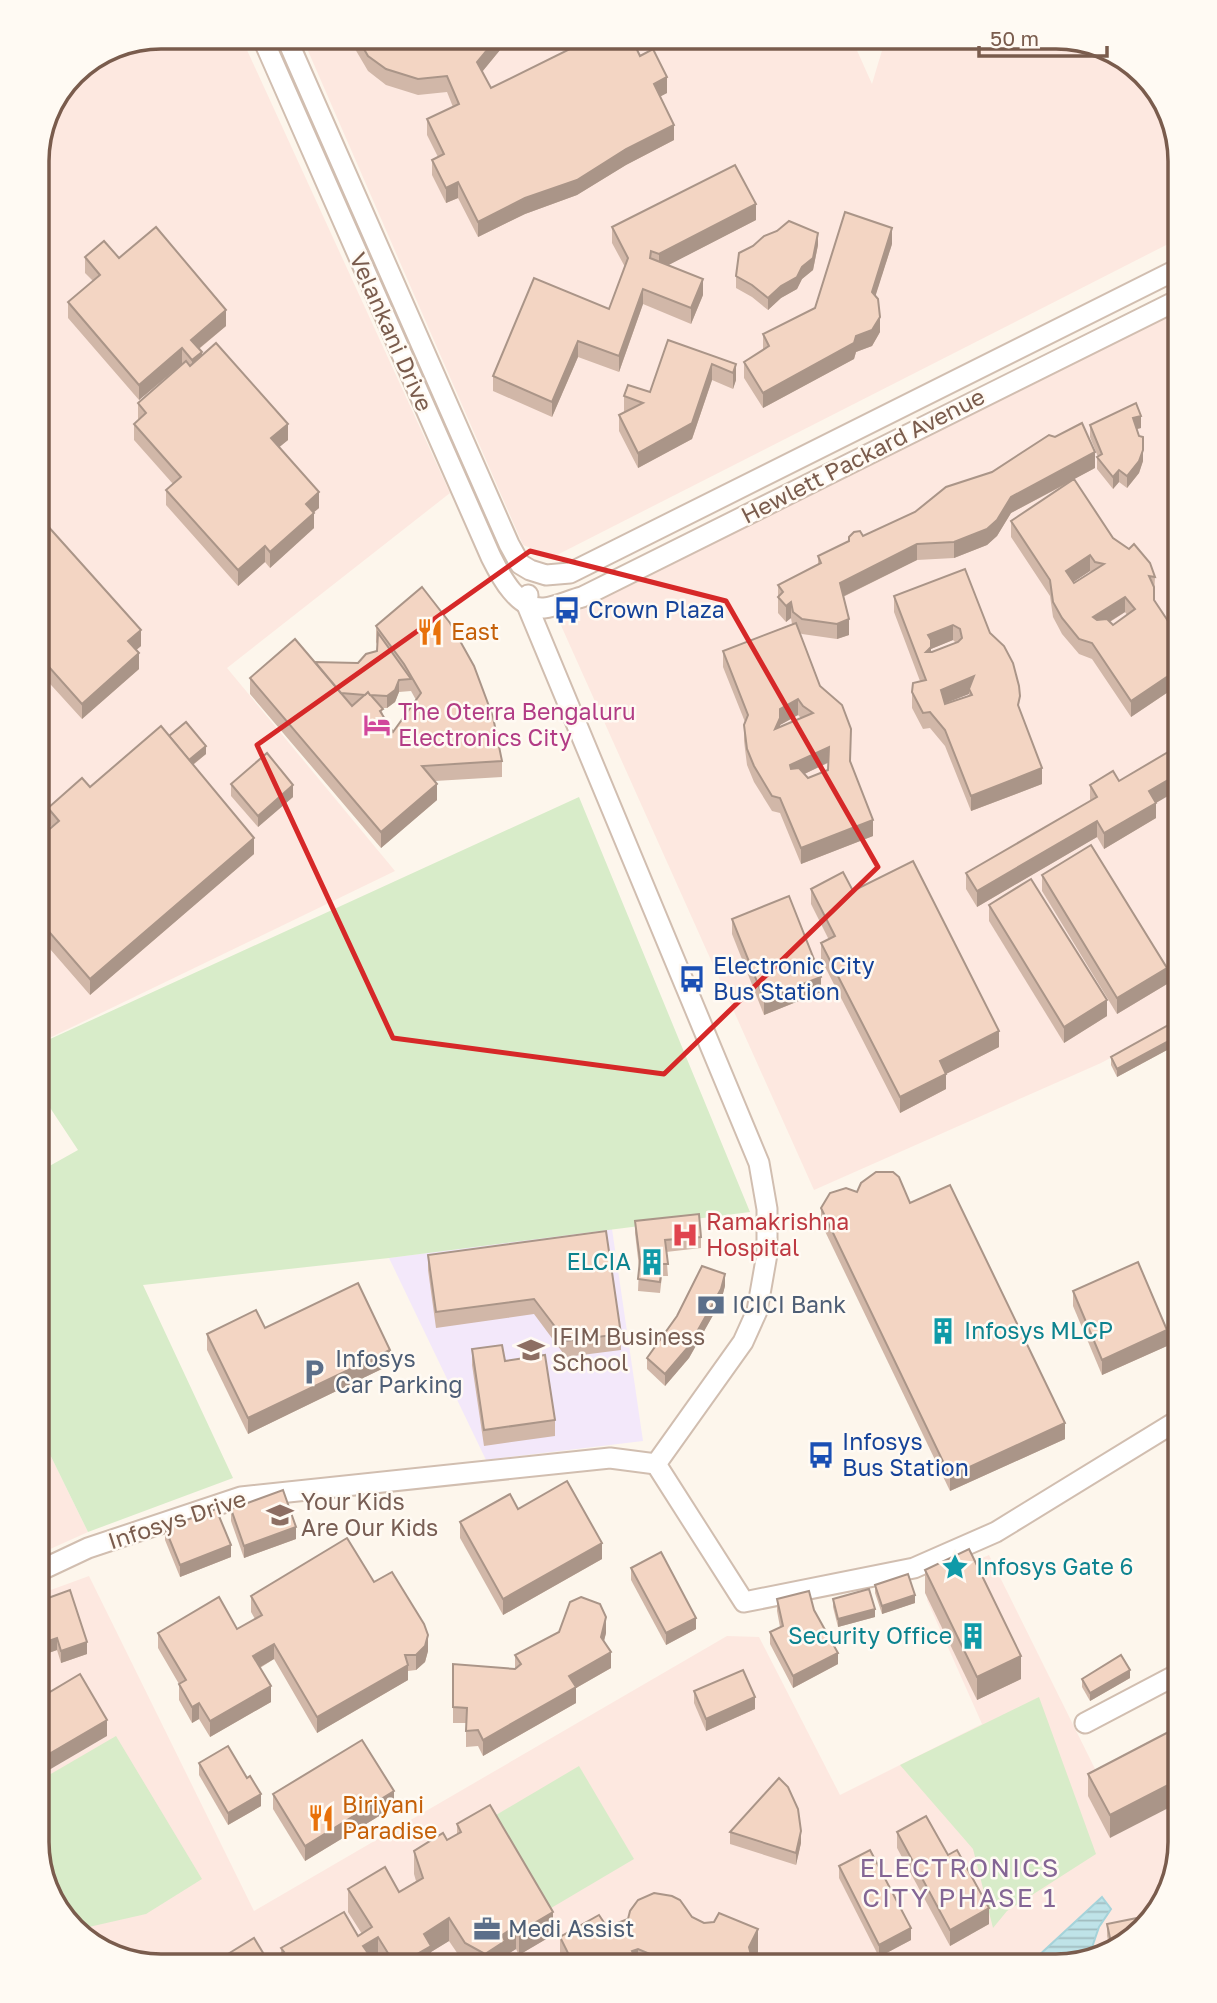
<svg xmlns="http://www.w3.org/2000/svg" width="1217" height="2003" font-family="'Golos Text',sans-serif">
<defs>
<pattern id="water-rules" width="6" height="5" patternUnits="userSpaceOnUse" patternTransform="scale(1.75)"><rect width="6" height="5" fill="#bfe3e8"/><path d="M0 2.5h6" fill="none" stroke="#a0bbbe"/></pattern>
</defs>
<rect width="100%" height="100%" fill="#fdf6ec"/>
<g fill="#fde8e0">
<path d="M161,37H241L450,493L227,668L395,871L37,1044V153L73,73L114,46Z"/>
<path d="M302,37H548L554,49L575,37H851L872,84L886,37H1065L1125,57L1167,106L1180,161V247L1176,240L553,557L523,545Z"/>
<path d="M1180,306V1021L1101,1063L814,1190L559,621Z"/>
<path d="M37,1428L88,1532L37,1555Z"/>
<path d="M989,1555L1099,1777L1180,1737V1843L1160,1911L1111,1953L1056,1966H153L92,1946L50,1897L37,1842V1595L89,1576L254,1911L727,1636L759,1637L840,1795L982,1724L927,1600V1581Z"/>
</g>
<path fill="#f3e8fa" d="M612,1229L643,1441L486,1460L389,1258Z"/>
<g fill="#d8ecc9">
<path d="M579,797L750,1212L389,1258L143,1285L233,1478L88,1532L37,1428V1173L78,1150L37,1088V1045Z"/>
<path d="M1039,1697L1096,1854L1007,1911L993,1928L973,1849L900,1765Z"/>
<path d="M116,1736L202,1879L146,1914L80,1929C71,1924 64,1914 59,1905C35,1864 37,1828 37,1782Z"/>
<path d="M579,1766L634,1859L541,1914L486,1821Z"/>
</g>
<path fill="url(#water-rules)" stroke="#a5d3da" stroke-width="2" d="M1102,1897L1111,1909L1099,1927L1088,1959L1056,1966H1030L1035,1959Z"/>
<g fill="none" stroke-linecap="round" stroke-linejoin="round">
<defs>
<g id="minor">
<path d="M262,37L491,557C501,577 518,610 544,608C556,607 570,600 582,597L1180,299"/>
<path d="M286,37L509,544L520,564L530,570L546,575L570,573L1180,268"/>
<path d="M528,595L527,605L759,1163L767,1209V1254L757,1311L743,1342L656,1464"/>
<path d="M656,1464L744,1602L914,1568L996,1532L1180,1419"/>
<path d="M37,1572L88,1548L241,1497L610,1458L656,1464"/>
<path d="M1085,1723L1180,1673"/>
</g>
</defs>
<use href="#minor" stroke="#d1beb0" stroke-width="23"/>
<use href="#minor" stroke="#fff" stroke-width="19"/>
</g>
<g fill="#d1b7a8" fill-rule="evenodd">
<path d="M348,37H503L500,50L482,72L491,88L640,56L667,93L660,96L674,140L626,165L577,195L525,214L478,237L458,198L446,203L432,175V160L438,157L427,135V119L453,107L447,92L418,95L386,85L368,71Z"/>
<path d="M756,220L668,265L703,295L691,324L643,304L619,372L578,357L552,417L493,391V376L609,309L625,267L612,243V227Z"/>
<path d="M892,244L875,296L880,332L872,346L856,352L854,359L763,408L744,378V362L763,350V334L815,308Z"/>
<path d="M818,245L813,270L802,279L797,289L781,298L768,310L752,297L736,288V276Z"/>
<path d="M85,257L119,258L226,326L199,349L202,356L288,440L279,447L319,508L314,512V528L270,568L265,562L238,586L166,505V490L173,484L134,440V424L138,420V403L182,364L139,400L68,318V302L93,281L85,273Z"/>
<path d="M668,340L736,364V380L733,389L712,380L692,439L638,468L619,431V415L625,412H624V396L650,392Z"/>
<path d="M1090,425L1141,428L1136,429L1143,461L1139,473L1127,488L1119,482L1113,489L1097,469V457H1098L1090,437Z"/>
<path d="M1095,468L1074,479L1113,538L1155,577L1154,600L1180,639V684L1131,717L1092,659L1079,654L1062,634L1053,617L1050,596L1011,537V521L1068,483L1011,513L997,536L987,545L954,558L917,560L843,597L849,635L837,639L802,634L800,633L850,762L873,836L801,864L780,813L772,811L754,782L747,765L744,741V725L745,722L723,667V651L792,624L791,618L786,622L778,613V585L818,564V556L863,536ZM1090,571L1091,573L1074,583L1073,582ZM1125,612L1127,615L1113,625L1110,622ZM798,715L801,718L780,727V725ZM828,763V770L808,778L804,774Z"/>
<path d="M37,514L141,646L136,650L139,669L82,719L42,675L37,679Z"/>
<path d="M965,569L1020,711L1042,784L971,811L945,746L930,728L923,729L912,708V692L920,681L894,612V596ZM953,640L956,643L931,652V649ZM969,694V696L945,703Z"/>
<path d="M376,626L502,761V777L435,781L437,800L381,848L250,694V678L315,662L358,663L377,651V644L376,642ZM411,691L416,700L393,732L383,715L381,708H387L395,702L399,692Z"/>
<path d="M169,736L206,754L193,765L254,854L90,995L37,934V840L52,827L48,824V808L90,787Z"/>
<path d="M1119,781L1156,803V818L1104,849L1097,837L977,907L966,889V873L1090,801V785Z"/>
<path d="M231,784L293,797L258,827L231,796Z"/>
<path d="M1180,798V829L1173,818V802Z"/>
<path d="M1042,875L1167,984L1117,1014L1042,891Z"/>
<path d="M811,889L853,891L999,1047L946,1074V1089L900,1113L821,959V943L829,940L811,904Z"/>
<path d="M989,905L1107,1016L1064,1043L989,921Z"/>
<path d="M732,919L821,992L764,1015L732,934Z"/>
<path d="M1180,1033V1043L1117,1077L1111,1065V1057Z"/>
<path d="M857,1192L910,1203L1065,1439L950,1491L821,1223V1208Z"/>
<path d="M1180,1209V1234L1175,1224V1212Z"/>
<path d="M635,1221L701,1237V1248L666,1252L668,1276H662L660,1293L638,1291L639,1267L635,1233Z"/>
<path d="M428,1255L621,1334V1350L566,1357L534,1314L436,1328L428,1270Z"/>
<path d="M725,1286L721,1301L689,1358L665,1386L647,1369V1358Z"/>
<path d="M1073,1291L1167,1346L1102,1375L1073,1306Z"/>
<path d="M265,1328L390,1365L248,1434L207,1350V1334Z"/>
<path d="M472,1349L505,1361L555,1420V1436L484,1446L472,1365Z"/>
<path d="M231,1509L296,1539L244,1558L231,1521Z"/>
<path d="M518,1509L602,1559L503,1615L460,1538V1522Z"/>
<path d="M165,1528L231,1557L180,1577L165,1540Z"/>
<path d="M631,1568L696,1629L666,1645L631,1580Z"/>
<path d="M925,1570L1021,1679L977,1700L925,1593Z"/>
<path d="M374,1582L428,1651L425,1662L416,1670L408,1671V1680L317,1733L274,1659L260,1668L271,1702L210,1737L199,1719L192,1723L179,1700V1684L158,1648V1633L237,1629L255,1619L251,1612V1596Z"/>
<path d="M875,1585L915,1603L882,1614L875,1593Z"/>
<path d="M777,1599L838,1664L793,1688L770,1644V1632L780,1627L777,1611Z"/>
<path d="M833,1599L875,1617L838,1627L833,1607Z"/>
<path d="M37,1602L87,1654L61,1663L57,1650L37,1657Z"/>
<path d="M606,1633L604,1641L611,1668L576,1688V1703L483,1756L478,1746L466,1747V1723H453V1664L515,1669V1655Z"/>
<path d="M1130,1678L1090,1701L1082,1687V1679Z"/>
<path d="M694,1691L755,1709L706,1731L694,1703Z"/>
<path d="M1180,1726L1110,1838L1088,1796V1774Z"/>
<path d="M199,1763L261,1806L228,1825L199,1775Z"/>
<path d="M273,1794L394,1807L305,1861L273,1809Z"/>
<path d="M457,1824L553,1935L519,1955L516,1949L505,1956V1964L503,1966H466L449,1941L431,1952V1966H382L378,1960L370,1965V1966H223V1957L268,1961L281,1953V1948L358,1936L362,1934L348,1912V1889L399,1892L416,1881L414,1874V1851L447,1840L457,1834Z"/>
<path d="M730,1832L801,1843L796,1865L730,1844Z"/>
<path d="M897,1832L948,1855L989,1924L950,1946L897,1848Z"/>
<path d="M839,1866L911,1940L879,1957L839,1878Z"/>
<path d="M692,1917L758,1952L752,1966H563L560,1960V1937L607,1927Z"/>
<path d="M1107,1924L1144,1925L1111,1953L1107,1936Z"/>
</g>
<g fill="#aa9588">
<path d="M498,37H503L500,50L477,78V62Z"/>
<path d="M667,77V93L654,100V84Z"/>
<path d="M674,125V140L626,165L577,195L525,214L478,237V222Z"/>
<path d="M458,182V198L446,203V188Z"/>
<path d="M756,204V220L659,270V254Z"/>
<path d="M892,228V244L872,307V292Z"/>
<path d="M818,233V245L813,270L802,279L797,289L781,298L768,310V298Z"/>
<path d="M703,279V295L691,324V308Z"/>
<path d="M643,289V304L619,372V356Z"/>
<path d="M226,310V326L191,355V340Z"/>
<path d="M880,317V332L872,346L856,352L854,359L763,408V393L856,336Z"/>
<path d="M578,341V357L552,417V402Z"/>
<path d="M182,348V364L139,400V385Z"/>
<path d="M202,352V368L192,376V360Z"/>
<path d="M712,364V380L692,439L638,468V453Z"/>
<path d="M736,364V380L733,389V373Z"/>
<path d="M1141,416V428L1133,430V418Z"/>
<path d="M288,424V440L271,454V438Z"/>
<path d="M1143,437V461L1139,473L1127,488V476Z"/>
<path d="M1095,452V468L1011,513L997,536L987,545L954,558V542L1011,497Z"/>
<path d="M1119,470V482L1113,489V477Z"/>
<path d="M319,492V508L306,519V504Z"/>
<path d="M314,513V528L270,568V552Z"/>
<path d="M917,544V560L840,598V583Z"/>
<path d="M265,546V562L238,586V570Z"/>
<path d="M1090,555V571L1066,587V571Z"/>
<path d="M1125,597V612L1093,632V617Z"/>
<path d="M791,602V618L786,622V606Z"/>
<path d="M849,619V635L837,639V624Z"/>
<path d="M953,625V640L931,649V663L926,667L928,635Z"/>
<path d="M141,630V646L128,657V641Z"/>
<path d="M139,653V669L82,719V704Z"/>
<path d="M42,659V675L37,679V663Z"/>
<path d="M1180,668V684L1131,717V701Z"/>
<path d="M974,676L969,689V694L941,705V690Z"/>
<path d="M399,680V692L395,702L387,708V696Z"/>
<path d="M798,699V715L780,725V734L775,729L780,709Z"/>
<path d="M39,741V757L37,759V743Z"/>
<path d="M206,746V754L186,770V762Z"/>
<path d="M829,747V762L790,781V765Z"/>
<path d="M1042,768V784L971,811V796Z"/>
<path d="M1180,773V789L1156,803V818L1104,849V833L1149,791Z"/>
<path d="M437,784V800L381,848V832Z"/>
<path d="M293,785V797L258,827V816Z"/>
<path d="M873,820V836L801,864V848Z"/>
<path d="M1097,821V837L977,907V891Z"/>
<path d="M254,838V854L90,995V979Z"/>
<path d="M1167,968V984L1117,1014V998Z"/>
<path d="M821,977V992L764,1015V999Z"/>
<path d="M1107,1000V1016L1064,1043V1027Z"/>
<path d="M999,1031V1047L946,1074V1089L900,1113V1097L940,1061Z"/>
<path d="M1180,1035V1043L1117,1077V1069Z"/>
<path d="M725,1274V1286L721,1301L689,1358L665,1386V1374Z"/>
<path d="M1167,1330V1346L1102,1375V1360Z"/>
<path d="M390,1350V1365L248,1434V1418Z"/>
<path d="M1065,1423V1439L950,1491V1476Z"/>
<path d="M296,1527V1539L244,1558V1546Z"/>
<path d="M602,1543V1559L503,1615V1599Z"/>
<path d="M231,1545V1557L180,1577V1565Z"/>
<path d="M915,1595V1603L882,1614V1606Z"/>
<path d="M875,1609V1617L838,1627V1619Z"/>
<path d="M606,1617V1633L601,1652V1637Z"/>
<path d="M696,1618V1629L666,1645V1633Z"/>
<path d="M428,1635V1651L425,1662L416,1670V1655Z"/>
<path d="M57,1638V1650L37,1657V1645Z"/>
<path d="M87,1642V1654L61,1663V1651Z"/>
<path d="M274,1644V1659L253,1671V1656Z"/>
<path d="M611,1652V1668L576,1688V1703L483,1756V1740L569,1676Z"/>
<path d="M838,1653V1664L793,1688V1676Z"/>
<path d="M1021,1656V1679L977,1700V1677Z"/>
<path d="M408,1665V1680L317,1733V1717Z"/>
<path d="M1130,1670V1678L1090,1701V1693Z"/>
<path d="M271,1686V1702L210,1737V1721Z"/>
<path d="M755,1697V1709L706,1731V1719Z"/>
<path d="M199,1703V1719L192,1723V1707Z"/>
<path d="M107,1720V1736L37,1777V1761Z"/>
<path d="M1180,1779V1802L1110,1838V1815Z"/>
<path d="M394,1791V1807L305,1861V1846Z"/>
<path d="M261,1794V1806L228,1825V1813Z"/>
<path d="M801,1831V1843L796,1865V1853Z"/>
<path d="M989,1908V1924L950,1946V1930Z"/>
<path d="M553,1912V1935L519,1955V1932Z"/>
<path d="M449,1918V1941L431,1952V1966H396L424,1934Z"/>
<path d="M516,1926V1949L505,1956V1964L503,1966H485V1954L502,1935Z"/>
<path d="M911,1928V1940L879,1957V1945Z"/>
<path d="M758,1929V1952L752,1966H749V1947Z"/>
<path d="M378,1937V1960L370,1965V1966H352L363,1946Z"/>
<path d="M638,1949V1966L632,1951Z"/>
</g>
<g fill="#f3d5c3" stroke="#aa9588" stroke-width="2" fill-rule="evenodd">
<path d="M357,37H498L477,62L491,88L594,37H631L640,56L653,49L667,77L654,84L674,125L626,149L577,180L525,198L478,222L458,182L446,188L432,160L444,154L427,119L459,104L447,76L418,79L386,69L368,56Z"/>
<path d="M735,165L756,204L659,254L651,251L650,258L703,279L691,308L643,289L619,356L578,341L552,402L493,376L534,278L609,309L628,258L612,227Z"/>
<path d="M845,212L892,228L872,292L878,299L880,317L872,330L856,336L854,343L763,393L744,362L769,346L763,334L815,308Z"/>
<path d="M789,221L818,233L813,258L802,267L797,277L781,286L768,298L752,285L736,276L739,253L753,246L764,236L777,231Z"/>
<path d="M156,227L226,310L191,340L202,352L192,360L182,348L139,385L68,302L100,275L85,257L104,241L119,258Z"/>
<path d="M668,340L736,364L733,373L712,364L692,423L638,453L619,415L643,403L624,396L628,385L650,392Z"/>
<path d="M216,343L288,424L271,438L319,492L306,504L314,513L270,552L265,546L238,570L166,490L181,477L134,424L146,413L138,403L186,361L190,366Z"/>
<path d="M1136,403L1141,416L1133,418L1139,436L1143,437V450L1139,461L1127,476L1119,470L1113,477L1097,457L1102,454L1090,425Z"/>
<path d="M1082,423L1095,452L1011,497L997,520L987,529L954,542L917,544L840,583L849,619L837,624L802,619L793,612L791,602L786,606L778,597L783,592L778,585L821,563L818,556L849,541V537L854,532L860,531L863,536L915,512L946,487L992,472L1049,435L1055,437Z"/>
<path d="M1074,479L1113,538L1129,549L1134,544L1150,563L1155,577L1149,576L1154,587V600L1180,639V668L1131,701L1092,643L1079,639L1062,618L1053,602L1050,580L1011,521ZM1090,555L1095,562L1104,564L1074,583L1066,571ZM1125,597L1135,609L1113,625L1107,619L1097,620L1093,617Z"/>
<path d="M37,514L141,630L128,641L139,653L82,704L42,659L37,663Z"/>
<path d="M965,569L990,633L1004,646L1013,663L1019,686L1020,696L1018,705L1042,768L971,796L945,730L930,712L923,713L912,692L913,683L926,680L894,596ZM953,625L960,629L962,638L958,642L932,652H926L931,647V640L928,635ZM974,676L969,689L972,695L945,704L941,690Z"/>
<path d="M422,587L450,623L474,666L493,717L502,761L422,766L437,784L381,832L250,678L295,639L352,706L368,692L383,709L380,711L393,732L421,693L404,664L376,626Z"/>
<path d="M796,623L820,686L842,705L851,729L850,761L873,820L801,848L780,798L772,796L754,766L747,749L744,725L748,715L723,651ZM798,699L803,706L813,713L775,729L780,718V709ZM829,747L828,770L808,778L799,768L791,769L790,765Z"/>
<path d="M378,633L411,679L399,680L395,690L387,696L370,695L368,692L365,695L341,693L315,662L358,663L366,654L377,651Z"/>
<path d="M186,722L206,746L189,760L169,736Z"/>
<path d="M161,726L254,838L90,979L37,918V840L59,821L48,808L82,778L90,787Z"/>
<path d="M1180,745V773L1149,791L1156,803L1104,833L1097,821L977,891L966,873L1097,797L1090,785L1113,771L1119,781Z"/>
<path d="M267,753L293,785L258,816L231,784Z"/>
<path d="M1180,798V814L1173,802Z"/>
<path d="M1091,845L1167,968L1117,998L1042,875Z"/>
<path d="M913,861L999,1031L940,1061L946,1074L900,1097L821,943L835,936L811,889L843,872L853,891Z"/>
<path d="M1031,879L1107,1000L1064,1027L989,905Z"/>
<path d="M789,896L821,977L764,999L732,919Z"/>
<path d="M1174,1022L1180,1035L1117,1069L1111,1057Z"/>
<path d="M876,1172H893L899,1177L910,1203L950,1185L1065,1423L950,1476L821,1208L830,1193L846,1188L857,1192L861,1183Z"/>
<path d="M1180,1209V1222L1175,1212Z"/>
<path d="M699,1214L701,1237L665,1240L668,1264H662L660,1282L638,1279L640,1260L635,1221Z"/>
<path d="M606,1231L621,1334L566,1341L534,1299L436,1312L428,1255Z"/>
<path d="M1138,1262L1167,1330L1102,1360L1073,1291Z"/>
<path d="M702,1266L725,1274L721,1289L689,1346L665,1374L647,1358L677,1316Z"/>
<path d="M358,1283L390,1350L248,1418L207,1334L256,1310L265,1328Z"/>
<path d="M502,1345L505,1361L545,1355L555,1420L484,1430L472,1349Z"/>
<path d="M567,1481L602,1543L503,1599L460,1522L510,1494L518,1509Z"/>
<path d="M283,1490L296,1527L244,1546L231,1509Z"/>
<path d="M216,1509L231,1545L180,1565L165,1528Z"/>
<path d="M347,1538L374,1582L392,1572L424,1624L428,1635L425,1646L416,1655H405L408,1665L317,1717L274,1644L253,1656L271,1686L210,1721L199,1703L192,1707L179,1684L186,1680L158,1633L219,1597L237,1629L262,1615L251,1596Z"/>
<path d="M969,1549L1021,1656L977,1677L925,1570Z"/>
<path d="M661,1552L696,1618L666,1633L631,1568Z"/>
<path d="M908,1574L915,1595L882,1606L875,1585Z"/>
<path d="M869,1589L875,1609L838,1619L833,1599Z"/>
<path d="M70,1590L87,1642L61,1651L57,1638L37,1645V1602Z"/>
<path d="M809,1591L814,1610L838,1653L793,1676L770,1632L783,1626L777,1599Z"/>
<path d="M581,1597L600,1604L606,1617L601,1637L611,1652L569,1676L576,1687L483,1740L478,1730L466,1731L467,1708L453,1707V1664L515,1669L521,1664L515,1655L559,1632L570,1602Z"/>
<path d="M1121,1655L1130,1670L1090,1693L1082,1679Z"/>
<path d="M743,1670L755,1697L706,1719L694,1691Z"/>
<path d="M80,1674L107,1720L37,1761V1685L43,1696Z"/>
<path d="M1180,1726V1779L1110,1815L1088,1774Z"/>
<path d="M362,1740L394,1791L305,1846L273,1794Z"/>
<path d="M228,1746L247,1778L250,1776L261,1794L228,1813L199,1763Z"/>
<path d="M779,1778L788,1787L798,1809L801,1831L796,1853L730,1832Z"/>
<path d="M490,1805L553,1912L519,1932L516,1926L502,1935L505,1941L485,1954L465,1943L449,1918L424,1934L431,1946L396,1966L378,1937L363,1946L370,1956L352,1966H228L223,1957L254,1938L268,1961L284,1952L281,1948L344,1912L358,1936L372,1927L348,1889L385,1867L399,1892L423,1878L414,1851L443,1833L447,1840L461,1832L457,1824Z"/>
<path d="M926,1816L948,1855L957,1850L989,1908L950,1930L897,1832Z"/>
<path d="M870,1850L911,1928L879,1945L839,1866Z"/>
<path d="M654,1893L672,1896L680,1900L692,1917L704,1923L714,1922L719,1913L758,1929L749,1947L752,1959L750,1966H689L671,1955L657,1957L638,1949L632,1951L640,1966H569L571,1959L560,1937L599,1915L607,1927L628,1919L630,1911L638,1900Z"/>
<path d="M1142,1917L1144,1925L1113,1952L1107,1924Z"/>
</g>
<path fill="none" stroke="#d62828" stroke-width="5" stroke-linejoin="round" d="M530,551L726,601L878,867L664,1074L393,1038L257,745Z"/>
<defs>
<symbol id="bus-bare" viewBox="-9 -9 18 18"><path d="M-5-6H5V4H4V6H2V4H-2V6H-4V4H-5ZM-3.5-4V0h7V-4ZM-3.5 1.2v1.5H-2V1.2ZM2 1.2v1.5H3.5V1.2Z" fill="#1a4fb4" stroke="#fffaf3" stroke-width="2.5" paint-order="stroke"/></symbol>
<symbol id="restaurant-bare" viewBox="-9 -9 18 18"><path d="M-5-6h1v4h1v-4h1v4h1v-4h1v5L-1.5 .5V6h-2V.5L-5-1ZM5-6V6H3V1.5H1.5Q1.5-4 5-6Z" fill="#e8710a" stroke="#fffaf3" stroke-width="2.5" paint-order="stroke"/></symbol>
<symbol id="hotel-bare" viewBox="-9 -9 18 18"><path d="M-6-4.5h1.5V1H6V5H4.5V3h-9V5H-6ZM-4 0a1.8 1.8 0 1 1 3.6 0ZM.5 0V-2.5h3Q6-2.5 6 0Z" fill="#d1479c" stroke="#fffaf3" stroke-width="2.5" paint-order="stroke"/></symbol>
<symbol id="hospital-bare" viewBox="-9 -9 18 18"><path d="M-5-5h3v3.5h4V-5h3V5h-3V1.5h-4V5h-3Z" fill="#e0444e" stroke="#fffaf3" stroke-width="2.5" paint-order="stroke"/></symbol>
<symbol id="building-bare" viewBox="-9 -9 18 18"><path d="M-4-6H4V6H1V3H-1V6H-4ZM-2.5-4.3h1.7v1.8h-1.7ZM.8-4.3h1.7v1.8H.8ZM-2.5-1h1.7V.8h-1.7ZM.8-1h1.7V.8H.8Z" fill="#0f9aa8" stroke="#fffaf3" stroke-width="2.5" paint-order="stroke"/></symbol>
<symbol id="bank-bare" viewBox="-9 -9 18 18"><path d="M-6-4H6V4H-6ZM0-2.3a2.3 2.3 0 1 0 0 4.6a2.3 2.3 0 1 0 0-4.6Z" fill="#5c6f8a" stroke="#fffaf3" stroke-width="2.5" paint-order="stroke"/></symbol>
<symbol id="university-bare" viewBox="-9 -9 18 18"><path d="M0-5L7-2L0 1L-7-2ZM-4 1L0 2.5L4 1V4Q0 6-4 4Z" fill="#8d6e63" stroke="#fffaf3" stroke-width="2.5" paint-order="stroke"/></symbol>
<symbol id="parking-bare" viewBox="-9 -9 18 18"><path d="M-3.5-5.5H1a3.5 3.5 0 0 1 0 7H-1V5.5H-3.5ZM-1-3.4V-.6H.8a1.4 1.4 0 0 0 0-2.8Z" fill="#5c6f8a" stroke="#fffaf3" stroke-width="2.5" paint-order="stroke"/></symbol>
<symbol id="school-bare" viewBox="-9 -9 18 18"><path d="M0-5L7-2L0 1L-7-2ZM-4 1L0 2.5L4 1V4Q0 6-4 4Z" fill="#8d6e63" stroke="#fffaf3" stroke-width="2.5" paint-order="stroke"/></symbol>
<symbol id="sight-bare" viewBox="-9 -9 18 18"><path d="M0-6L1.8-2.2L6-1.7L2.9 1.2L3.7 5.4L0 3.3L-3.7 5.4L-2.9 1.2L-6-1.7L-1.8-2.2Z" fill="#0f9aa8" stroke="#fffaf3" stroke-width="2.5" paint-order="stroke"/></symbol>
<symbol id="office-bare" viewBox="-9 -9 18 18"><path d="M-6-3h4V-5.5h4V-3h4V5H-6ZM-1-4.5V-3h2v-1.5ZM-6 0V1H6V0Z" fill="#5c6f8a" stroke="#fffaf3" stroke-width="2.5" paint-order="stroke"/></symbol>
</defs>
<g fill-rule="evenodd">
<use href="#bus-bare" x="548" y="591" width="38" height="38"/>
<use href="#restaurant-bare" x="411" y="613" width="38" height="38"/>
<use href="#hotel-bare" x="358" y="706" width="38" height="38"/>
<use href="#bus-bare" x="673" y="960" width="38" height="38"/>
<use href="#hospital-bare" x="666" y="1216" width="38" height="38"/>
<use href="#building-bare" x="633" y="1243" width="38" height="38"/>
<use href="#bank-bare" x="692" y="1286" width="38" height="38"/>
<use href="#building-bare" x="924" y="1312" width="38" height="38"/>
<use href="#university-bare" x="512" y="1331" width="38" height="38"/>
<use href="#parking-bare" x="295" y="1353" width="38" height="38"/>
<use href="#bus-bare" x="802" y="1436" width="38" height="38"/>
<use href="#school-bare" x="261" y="1496" width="38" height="38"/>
<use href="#sight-bare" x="936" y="1548" width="38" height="38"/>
<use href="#building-bare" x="954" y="1617" width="38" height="38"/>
<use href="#restaurant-bare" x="302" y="1799" width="38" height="38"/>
<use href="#office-bare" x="468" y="1910" width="38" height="38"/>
</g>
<g text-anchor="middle" stroke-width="5" stroke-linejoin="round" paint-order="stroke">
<g font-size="23" fill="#7a5c4d" stroke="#fffaf3">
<text transform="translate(391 332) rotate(66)" y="8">Velankani Drive</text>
<text transform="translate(863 456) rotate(-27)" y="8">Hewlett Packard Avenue</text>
<text transform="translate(177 1520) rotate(-18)" y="8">Infosys Drive</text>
</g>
<g font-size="23" fill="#164399" stroke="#fffaf3" text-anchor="start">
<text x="588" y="618">Crown Plaza</text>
<text x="713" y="974">Electronic City<tspan x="713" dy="26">Bus Station</tspan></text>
<text x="842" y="1450">Infosys<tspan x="842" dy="26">Bus Station</tspan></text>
</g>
<g font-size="23" fill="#c56008" stroke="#fffaf3" text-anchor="start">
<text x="451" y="640">East</text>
<text x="342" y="1813">Biriyani<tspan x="342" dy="26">Paradise</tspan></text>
</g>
<g font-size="23" fill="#b23c85" stroke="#fffaf3" text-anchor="start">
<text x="398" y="720">The Oterra Bengaluru<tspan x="398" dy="26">Electronics City</tspan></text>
</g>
<g font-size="23" fill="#be3a42" stroke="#fffaf3" text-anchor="start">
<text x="706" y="1230">Ramakrishna<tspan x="706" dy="26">Hospital</tspan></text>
</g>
<g font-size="23" fill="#0d838f" stroke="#fffaf3" text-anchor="end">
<text x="631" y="1270">ELCIA</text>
<text x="964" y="1339" text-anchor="start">Infosys MLCP</text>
<text x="976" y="1575" text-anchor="start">Infosys Gate 6</text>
<text x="952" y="1644">Security Office</text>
</g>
<g font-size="23" fill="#4e5e75" stroke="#fffaf3" text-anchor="start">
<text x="732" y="1313">ICICI Bank</text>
<text x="335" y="1367">Infosys<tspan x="335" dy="26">Car Parking</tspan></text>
<text x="508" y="1937">Medi Assist</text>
</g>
<g font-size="23" fill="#785e54" stroke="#fffaf3" text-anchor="start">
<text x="552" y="1345">IFIM Business<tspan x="552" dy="26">School</tspan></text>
<text x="301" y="1510">Your Kids<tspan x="301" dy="26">Are Our Kids</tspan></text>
</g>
<g font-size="26" letter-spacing="2" fill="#846695" stroke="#fffaf3">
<text x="960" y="1877">ELECTRONICS<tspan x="960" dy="30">CITY PHASE 1</tspan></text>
</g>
</g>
<path d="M0 0H1217V2003H0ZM161 49H1056A112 112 0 0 1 1168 161V1842A112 112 0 0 1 1056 1954H161A112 112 0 0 1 49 1842V161A112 112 0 0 1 161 49Z" fill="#fffaf3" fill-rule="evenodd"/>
<path fill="none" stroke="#7a5c4d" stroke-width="3.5" d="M161 49H1056A112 112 0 0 1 1168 161V1842A112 112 0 0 1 1056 1954H161A112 112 0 0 1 49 1842V161A112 112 0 0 1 161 49Z"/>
<path d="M979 46v10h128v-10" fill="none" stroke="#7a5c4d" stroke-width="3.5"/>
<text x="990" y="46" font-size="21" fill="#7a5c4d" stroke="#fffaf3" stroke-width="5" paint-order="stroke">50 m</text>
</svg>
